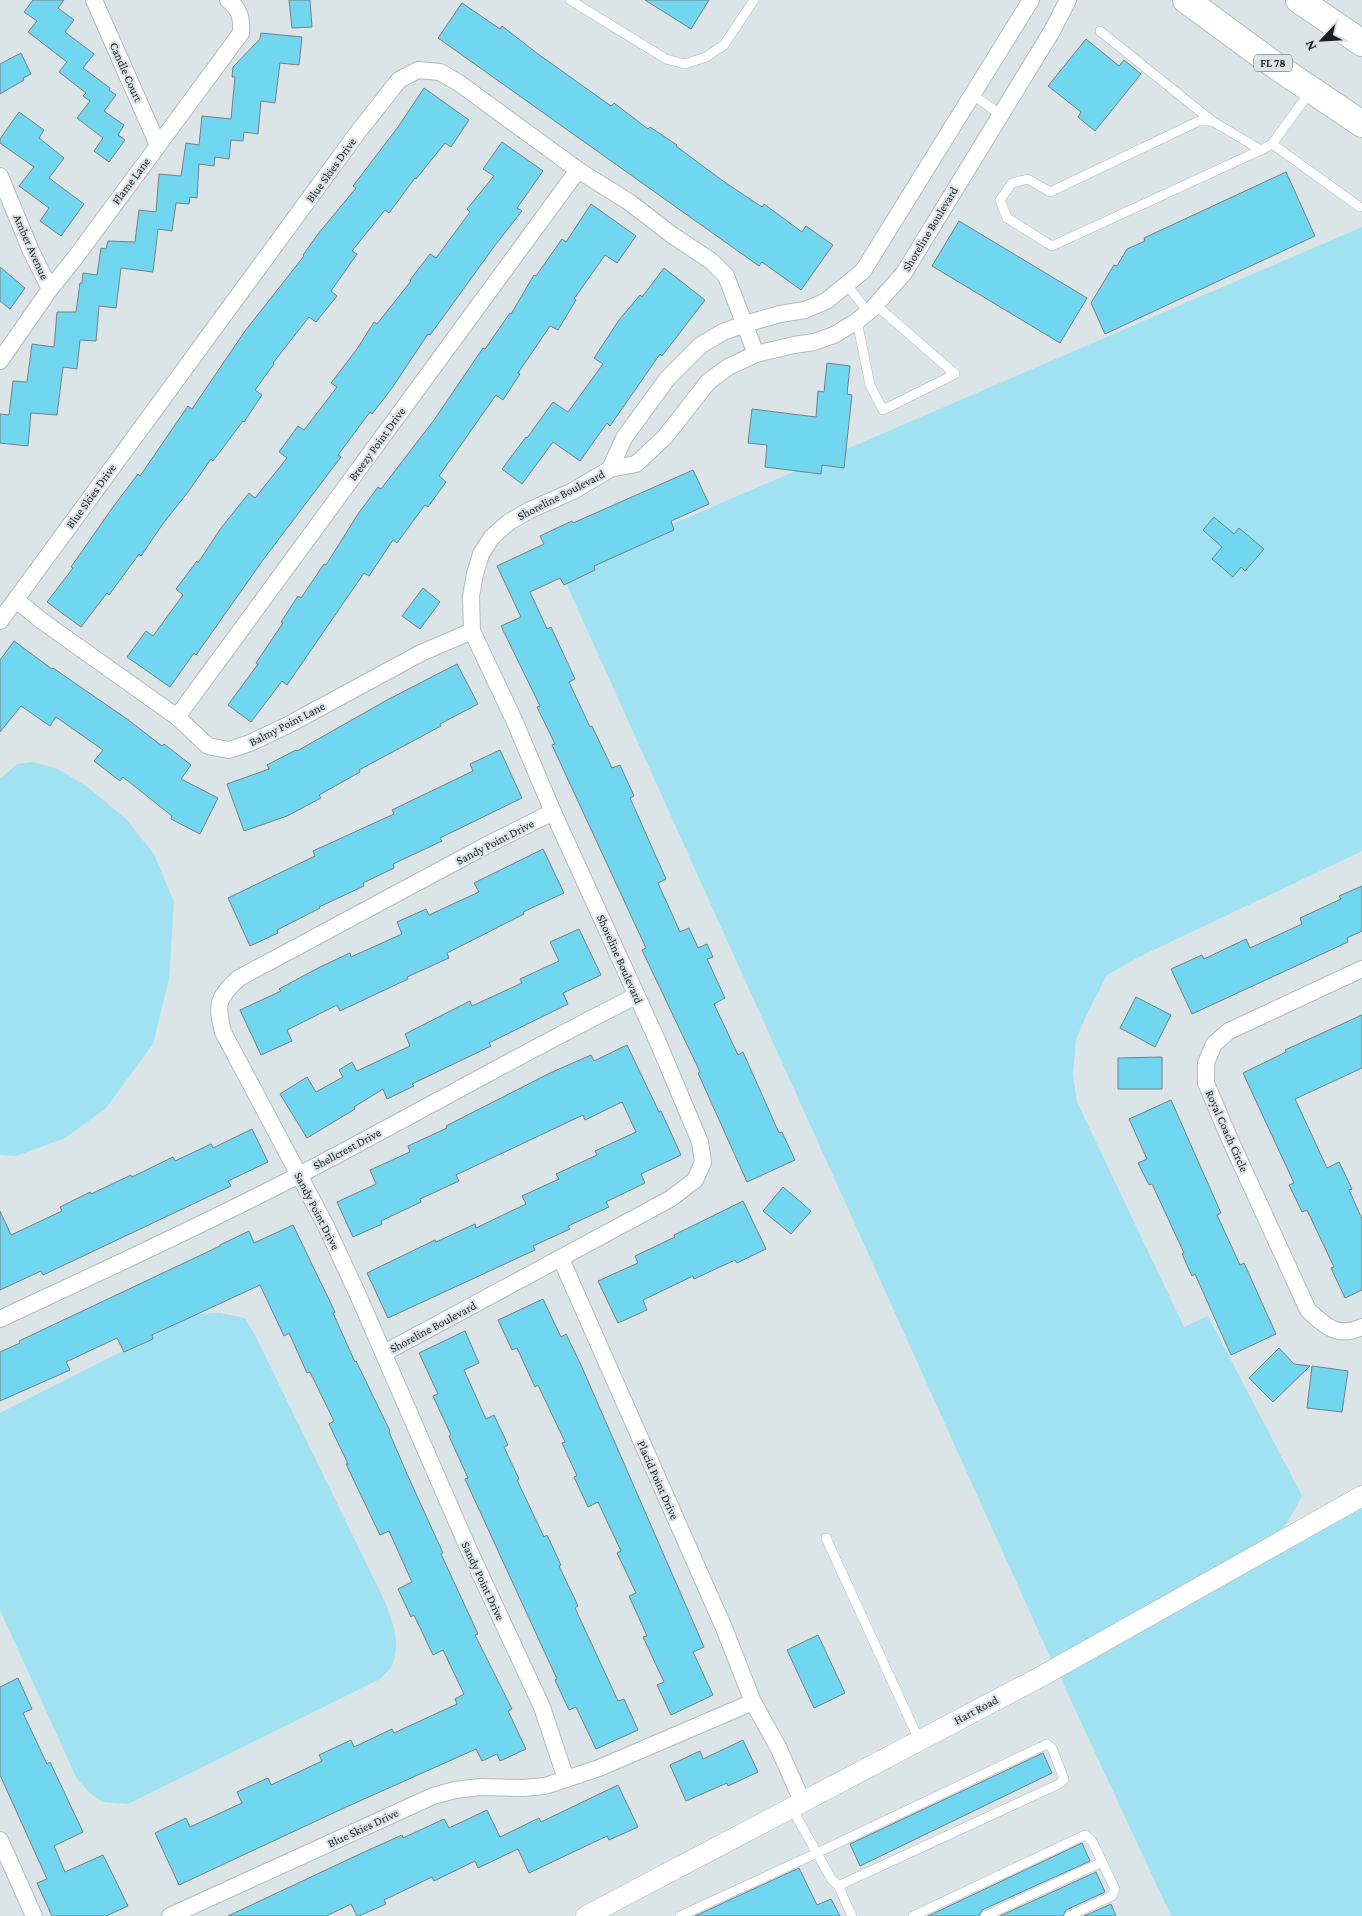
<svg xmlns="http://www.w3.org/2000/svg" width="1362" height="1916" font-family="'Crimson Pro',serif">
<rect width="100%" height="100%" fill="#dbe5e8"/>
<g fill="#a0e1f2">
<path d="M1362,227V851L1141,956L1107,975L1089,1010L1076,1039L1073,1075L1077,1102L1184,1327L1208,1316L1302,1496L1283,1530L1051,1659L561,572Z"/>
<path d="M33,762L58,769L86,786L126,819L154,854L174,902L169,979L153,1044L106,1108L65,1138L16,1156L0,1155V779L17,764Z"/>
<path d="M220,1313L245,1318L256,1337L386,1604C393,1624 402,1646 391,1667C389,1671 383,1675 380,1679L128,1804L102,1802L89,1792L77,1779L0,1610V1413L196,1314Z"/>
<path d="M1362,1508V1916H1171L1060,1677Z"/>
</g>
<g fill="#71d7f0" stroke="#778083">
<path d="M33,0H64L58,8L74,20L65,32L94,54L83,68L110,88L109,90L116,95L104,111L124,125L118,135L125,140L109,162L94,151L103,138L77,118L90,101L83,96L86,93L59,72L67,62L28,32L37,21L24,12Z"/>
<path d="M289,0H310L312,27L292,28Z"/>
<path d="M645,0H709L691,29Z"/>
<path d="M462,3L500,29L502,26L538,54L611,106L614,103L648,129L650,127L677,145L676,146L723,181L762,207L764,204L802,232L806,226L833,245L801,290L762,262L759,266L438,38Z"/>
<path d="M261,33L302,37L299,65L280,63L275,103L261,101L258,134L244,132L243,141L231,140L229,159L215,157L214,166L199,164L197,198L190,197L189,204L176,203L172,231L158,229L153,272L121,268L116,308L99,306L96,341L80,340L77,369L63,367L57,415L31,413L28,446L0,443V414L9,415L13,381L27,382L32,344L54,347L57,312H76L80,283H82L83,273L97,275L101,248L106,249L108,241L135,242L139,210L156,212L159,174L181,176L186,143L199,145L202,116L231,119L235,77H232L233,67L260,39Z"/>
<path d="M1086,39L1119,66L1124,60L1141,74L1095,131L1078,117L1081,112L1048,86Z"/>
<path d="M21,53L31,74L23,78L24,80L0,94V64Z"/>
<path d="M424,88L469,120L451,147L445,143L416,179L415,178L389,213L385,210L352,251L357,254L331,291L337,296L316,322L309,317L273,363L274,364L255,390L262,395L244,422L243,421L213,461L211,459L188,492L162,525L141,556L139,554L109,595L107,593L81,627L47,602L73,568L71,567L113,507L138,474L140,476L188,406L192,409L245,331L304,256L303,255L318,234L356,188L353,186L398,127Z"/>
<path d="M19,112L44,130L39,138L64,158L49,178L84,204L61,236L40,221L49,208L19,186L34,167L0,143V139Z"/>
<path d="M502,142L543,171L517,208L522,211L496,244L441,320L430,335L428,334L392,388L372,414L370,412L338,455L341,457L263,560L196,655L194,653L170,687L127,657L146,631L153,636L183,595L176,589L197,561L198,563L221,528L249,493L255,498L287,458L279,452L298,426L304,430L337,387L331,383L357,349L374,322L377,324L411,281L410,280L430,254L436,258L470,212L467,209L494,176L483,169Z"/>
<path d="M1286,172L1315,236L1105,334L1091,303L1114,265L1117,266L1127,249L1145,241L1144,238Z"/>
<path d="M591,204L636,236L617,263L605,255L574,299L576,300L558,330L550,326L518,373L520,374L503,400L496,395L439,476L446,482L428,507L425,505L397,543L393,540L369,576L364,573L287,685L282,681L251,722L228,705L258,664L256,663L283,623L281,622L298,596L301,598L324,564L326,565L358,514L378,487L381,489L434,420L483,348L485,349L510,313L511,314L534,275L536,276L562,239L566,242Z"/>
<path d="M959,221L1087,298L1060,343L932,266Z"/>
<path d="M0,267L25,288L10,309L0,301Z"/>
<path d="M664,268L705,300L662,356L660,354L610,426L607,423L580,461L553,442L522,484L502,469L526,437L527,438L553,402L568,412L603,364L594,358L619,320L640,295L642,297Z"/>
<path d="M827,363L850,366L847,394L852,395L844,468L822,465L821,474L765,467L767,445L748,443L752,409L816,417L818,391L824,392Z"/>
<path d="M693,470L709,504L671,521L674,530L594,566L595,570L564,585L560,578L530,592L547,629L551,627L575,679L569,682L590,727L592,726L612,768L620,765L634,796L630,798L666,879L658,883L680,932L689,928L698,948L707,944L713,957L707,959L725,998L714,1004L738,1055L743,1052L779,1133L782,1132L795,1160L747,1182L698,1073L700,1072L642,950L646,948L552,745L555,744L537,707L540,706L501,626L521,617L497,566L544,544L540,536L572,521L573,523Z"/>
<path d="M1214,517L1234,534L1239,528L1264,549L1245,571L1241,567L1233,577L1212,559L1222,547L1203,530Z"/>
<path d="M423,588L440,602L420,629L402,616Z"/>
<path d="M14,641L52,669L53,668L127,719L162,746L164,744L191,765L181,779L218,798L200,834L171,819L172,816L123,777L120,781L94,761L103,750L56,717L50,726L21,706L0,732V660Z"/>
<path d="M457,664L478,704L440,724L441,726L359,770L360,772L319,795L321,798L287,816L244,831L227,784L269,769L267,765L296,750L297,751L389,699Z"/>
<path d="M500,750L522,798L440,838L442,841L393,864L394,868L363,883L364,886L319,907L320,908L277,930L278,933L250,946L228,898L315,856L313,851L394,814L392,810L473,771L470,764Z"/>
<path d="M543,849L564,893L523,912L524,914L447,953L449,958L407,977L408,979L340,1011L337,1005L287,1030L292,1041L261,1055L240,1010L281,991L279,989L320,967L350,953L351,957L402,934L397,922L426,909L429,915L479,892L474,883Z"/>
<path d="M1362,886V931L1347,938L1348,942L1192,1014L1171,969L1202,955L1204,959L1246,939L1250,948L1302,924L1300,918L1341,899L1339,896Z"/>
<path d="M579,929L601,975L563,993L568,1004L489,1043L491,1046L412,1084L414,1086L387,1099L383,1089L354,1107L355,1109L307,1138L280,1094L307,1077L316,1092L343,1077L339,1070L352,1062L357,1071L410,1046L405,1034L470,1001L472,1006L522,983L520,979L559,961L550,942Z"/>
<path d="M1136,997L1171,1015L1155,1047L1120,1028Z"/>
<path d="M1362,1015V1068L1295,1099L1327,1168L1339,1162L1352,1189L1349,1190L1362,1219V1290L1345,1298L1331,1268L1334,1267L1307,1210L1302,1212L1289,1185L1294,1183L1243,1073L1286,1052L1285,1050Z"/>
<path d="M627,1045L659,1112L661,1111L681,1155L641,1174L645,1183L606,1202L609,1207L568,1226L570,1229L533,1246L535,1250L388,1318L367,1273L435,1240L436,1242L475,1224L476,1228L526,1204L522,1196L559,1179L556,1174L597,1155L595,1151L636,1132L622,1102L585,1120L583,1115L456,1175L459,1181L420,1199L421,1202L381,1221L382,1224L353,1237L337,1202L376,1184L370,1170L410,1152L408,1146L447,1128L446,1126L550,1073L591,1055L594,1061Z"/>
<path d="M1162,1057V1089H1118V1058Z"/>
<path d="M1171,1100L1221,1213L1217,1215L1240,1265L1244,1263L1276,1334L1231,1355L1195,1274L1192,1276L1182,1254L1184,1253L1152,1184L1149,1185L1138,1163L1147,1159L1129,1119Z"/>
<path d="M252,1129L268,1162L228,1181L231,1186L43,1275L41,1271L0,1290V1211L11,1235L62,1211L60,1207L90,1192L91,1194L131,1175L132,1177L173,1157L175,1161L211,1144L213,1148Z"/>
<path d="M783,1187L811,1211L791,1234L763,1211Z"/>
<path d="M743,1201L766,1249L737,1263L735,1260L694,1279L693,1276L643,1300L647,1310L618,1323L598,1281L638,1263L635,1256L675,1237L674,1235Z"/>
<path d="M293,1225L335,1312L333,1313L355,1362L356,1361L390,1431L389,1432L407,1474L443,1553L441,1554L478,1634L475,1635L512,1709L508,1711L526,1749L500,1761L497,1754L482,1761L476,1749L344,1808L179,1885L155,1833L186,1818L190,1827L242,1803L237,1792L268,1778L271,1785L322,1761L319,1755L351,1740L354,1747L392,1729L394,1733L457,1704L455,1699L464,1694L443,1650L433,1655L414,1615L411,1617L398,1589L412,1582L389,1531L380,1535L346,1464H348L329,1424L334,1421L310,1372L307,1373L289,1333L284,1336L260,1285L152,1335L153,1339L124,1352L117,1338L66,1362L70,1370L0,1401V1352L20,1343L19,1341L220,1246V1245L249,1231L254,1243Z"/>
<path d="M543,1299L561,1337L566,1334L581,1365L704,1647L693,1652L713,1695L671,1715L657,1685L664,1682L643,1637L647,1636L629,1596L636,1593L617,1553L621,1551L598,1502L588,1507L574,1477L577,1476L562,1443L565,1442L538,1385L535,1387L517,1348L512,1350L498,1320Z"/>
<path d="M465,1331L479,1363L464,1370L486,1419L494,1415L508,1445L504,1447L519,1479L517,1480L544,1537L547,1535L561,1565L559,1566L578,1606L575,1608L618,1701L624,1699L638,1730L596,1749L576,1707L569,1710L555,1680L557,1679L465,1479L468,1478L449,1436L451,1435L433,1396L438,1394L419,1353Z"/>
<path d="M1279,1348L1294,1364L1310,1366L1273,1402L1249,1378Z"/>
<path d="M1312,1366L1348,1371L1342,1412L1307,1408Z"/>
<path d="M818,1635L845,1693L814,1708L787,1650Z"/>
<path d="M18,1678L32,1709L23,1713L47,1764L50,1762L83,1832L54,1846L65,1872L103,1855L128,1906L106,1916H52L37,1883L47,1879L0,1775V1687Z"/>
<path d="M743,1740L758,1772L728,1786L727,1783L686,1801L670,1765L700,1751L703,1759Z"/>
<path d="M1043,1753L1052,1773L860,1866L850,1844Z"/>
<path d="M618,1785L638,1827L609,1840L607,1836L529,1873L518,1849L478,1868L475,1861L434,1881L432,1877L384,1900L386,1904L359,1916H357L351,1904L326,1916H228L362,1853L402,1835L403,1838L444,1819L449,1828L487,1810L500,1837L539,1818L541,1822Z"/>
<path d="M1082,1843L1090,1861L982,1910L979,1916H928Z"/>
<path d="M799,1868L817,1905L831,1899L840,1916H695Z"/>
<path d="M1096,1872L1105,1892L1066,1910L1063,1916H1000Z"/>
<path d="M1111,1904L1116,1916H1084Z"/>
</g>
<g fill="none" stroke-linecap="round" stroke-linejoin="round">
<defs>
<g id="service">
<path d="M570,0L666,59L685,64L706,57L724,45L754,0"/>
<path d="M1100,31L1212,121"/>
<path d="M973,95L1000,114"/>
<path d="M1272,144L1360,207"/>
<path d="M1261,150L1212,121H1199L1050,192L1028,179L1012,183L1000,200L1007,218L1052,246L1261,150L1272,144L1310,92"/>
<path d="M847,285L868,312"/>
<path d="M857,321L870,385L883,410L955,374L876,305"/>
<path d="M826,1538L919,1740"/>
<path d="M838,1885L852,1916"/>
<path d="M680,1916L817,1853L832,1880L838,1885H840L1059,1784L1064,1779L1052,1748L1047,1744L817,1853L792,1809"/>
<path d="M913,1916L1085,1835L1092,1841L1115,1889L1112,1896L1069,1916"/>
<path d="M985,1916L1102,1862"/>
</g>
<g id="minor">
<path d="M94,0L158,145"/>
<path d="M0,176L31,251L50,289"/>
<path d="M0,361L50,289L75,258L241,33C242,18 240,9 228,0"/>
<path d="M610,469L624,438L667,379L701,345L723,332L745,324L780,314L805,310L826,301L863,271L1031,0"/>
<path d="M16,600L42,621L177,717L208,746L229,750L250,743L286,726L421,653L472,631"/>
<path d="M0,621L358,132L399,80L418,70L440,72L459,83L578,170L629,202L672,235L711,261L726,276L756,354"/>
<path d="M177,717L578,170"/>
<path d="M553,812L487,845L239,978C217,998 216,1004 223,1032L326,1226L358,1295L469,1550L542,1707L566,1779"/>
<path d="M1362,969L1229,1031L1214,1044L1206,1063V1083L1231,1142L1308,1310C1326,1327 1337,1338 1362,1327"/>
<path d="M561,1259L724,1628L753,1702L778,1747L803,1803"/>
<path d="M0,1319C100,1272 201,1226 299,1175C412,1116 522,1053 636,996"/>
<path d="M384,1353L670,1199L695,1180L703,1162L700,1142L657,1040L553,812L514,720L472,631L471,596L475,574L481,554L492,537L509,522L530,510L573,491L610,469L636,464L665,437L708,382L728,367L756,354L794,345L814,342L834,335L857,321L873,308L904,273L1052,31L1068,0"/>
<path d="M0,1840L34,1916"/>
<path d="M170,1916L433,1796L455,1790L479,1787L523,1788L545,1786L599,1768L753,1702"/>
</g>
<path id="tertiary" d="M586,1916L1042,1676L1362,1496"/>
<g id="primary">
<path d="M1186,0L1276,66L1362,124"/>
<path d="M1299,0L1362,43"/>
</g>
</defs>
<use href="#service" stroke="#b1bbbe" stroke-width="10"/>
<use href="#minor" stroke="#b1bbbe" stroke-width="18"/>
<use href="#tertiary" stroke="#b1bbbe" stroke-width="21"/>
<use href="#primary" stroke="#b1bbbe" stroke-width="28"/>
<use href="#service" stroke="#fff" stroke-width="9"/>
<use href="#minor" stroke="#fff" stroke-width="16"/>
<use href="#tertiary" stroke="#fff" stroke-width="20"/>
<use href="#primary" stroke="#fff" stroke-width="26"/>
</g>
<g text-anchor="middle" stroke-width="4.5" stroke-linejoin="round" paint-order="stroke">
<rect fill="#dbe5e8" stroke="#555a5c" stroke-width="1" x="1254" y="54.5" width="38" height="17" rx="4"/>
<g font-size="11" font-weight="bold" fill="#1c1f20">
<text x="1273" y="67">FL 78</text>
</g>
<g font-size="12" fill="#1c1f20" stroke="#dbe5e8">
<text transform="translate(126 72) rotate(66)" y="4">Candle Court</text>
<text transform="translate(331 170) rotate(-54)" y="4">Blue Skies Drive</text>
<text transform="translate(131 181) rotate(-53)" y="4">Flame Lane</text>
<text transform="translate(930 229) rotate(-59)" y="4">Shoreline Boulevard</text>
<text transform="translate(31 247) rotate(66)" y="4">Amber Avenue</text>
<text transform="translate(377 444) rotate(-54)" y="4">Breezy Point Drive</text>
<text transform="translate(561 495) rotate(-27)" y="4">Shoreline Boulevard</text>
<text transform="translate(91 496) rotate(-54)" y="4">Blue Skies Drive</text>
<text transform="translate(287 724) rotate(-27)" y="4">Balmy Point Lane</text>
<text transform="translate(495 842) rotate(-27)" y="4">Sandy Point Drive</text>
<text transform="translate(620 959) rotate(66)" y="4">Shoreline Boulevard</text>
<text transform="translate(1227 1131) rotate(66)" y="4">Royal Coach Circle</text>
<text transform="translate(347 1149) rotate(-28)" y="4">Shellcrest Drive</text>
<text transform="translate(317 1211) rotate(63)" y="4">Sandy Point Drive</text>
<text transform="translate(433 1327) rotate(-28)" y="4">Shoreline Boulevard</text>
<text transform="translate(658 1480) rotate(66)" y="4">Placid Point Drive</text>
<text transform="translate(483 1581) rotate(65)" y="4">Sandy Point Drive</text>
<text transform="translate(976 1710) rotate(-28)" y="4">Hart Road</text>
<text transform="translate(363 1828) rotate(-25)" y="4">Blue Skies Drive</text>
</g>
</g>
<g transform="translate(1322 40) rotate(245)" stroke="#dbe5e8" stroke-width="4" paint-order="stroke">
<path d="M0-4L9 19L0 12L-9 19Z" fill="#1c1f20"/>
<text y="-8" font-size="14" font-weight="bold" text-anchor="middle" fill="#1c1f20">N</text>
</g>
</svg>
